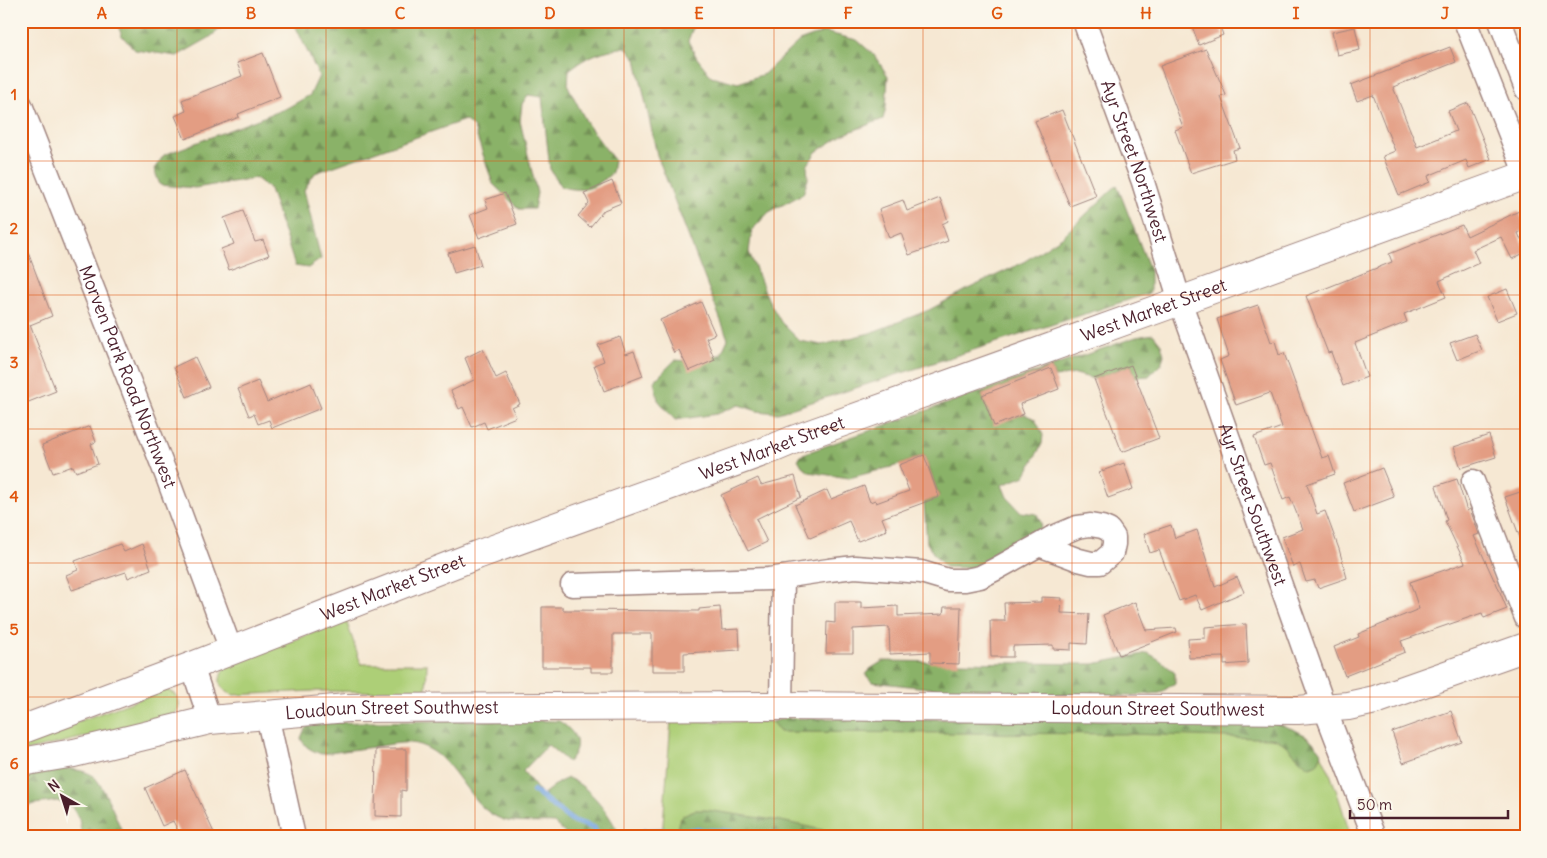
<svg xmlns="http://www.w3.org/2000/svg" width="1547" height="858" font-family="Delius,sans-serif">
<defs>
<pattern id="forest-firs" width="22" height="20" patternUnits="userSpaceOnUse" patternTransform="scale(1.25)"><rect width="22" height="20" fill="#8ab268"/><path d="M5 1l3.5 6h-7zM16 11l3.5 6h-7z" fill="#739056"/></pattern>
</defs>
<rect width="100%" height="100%" fill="#fbf7ec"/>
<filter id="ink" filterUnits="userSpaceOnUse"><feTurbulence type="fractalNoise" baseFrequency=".02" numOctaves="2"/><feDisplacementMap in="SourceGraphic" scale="10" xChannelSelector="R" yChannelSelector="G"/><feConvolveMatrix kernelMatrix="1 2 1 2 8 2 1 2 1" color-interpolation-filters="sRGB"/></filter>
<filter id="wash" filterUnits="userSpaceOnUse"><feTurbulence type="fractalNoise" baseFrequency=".0096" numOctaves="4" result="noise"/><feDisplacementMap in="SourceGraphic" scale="20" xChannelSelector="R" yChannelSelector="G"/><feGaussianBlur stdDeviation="1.12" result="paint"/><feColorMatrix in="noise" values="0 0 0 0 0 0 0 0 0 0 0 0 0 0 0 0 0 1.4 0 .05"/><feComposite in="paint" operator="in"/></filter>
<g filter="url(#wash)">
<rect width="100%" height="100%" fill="#f6e8d3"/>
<g fill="#adcf77" stroke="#7c7751">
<path d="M346,620L361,664H427L426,692L313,691L234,695C219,690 216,681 225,667Z"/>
<path d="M165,690C177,691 185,706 174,714C172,716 169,717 166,718L21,752V742Z"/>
<path d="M671,721L1276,726C1285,729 1297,731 1305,735C1326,746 1343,813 1351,837H662Z"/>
</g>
<g fill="url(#forest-firs)" stroke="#6a684a">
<path d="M116,21H230L209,38L177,56L135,50L122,36Z"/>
<path d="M293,21H697L694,25L688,41L697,58L711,76L738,83L764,74L799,41L824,32L857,40L874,55L888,76L886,107L883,119L842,135L816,152L807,166L808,179L803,194L769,212L752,230L749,252L768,299L781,322L800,341L822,345L870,333L929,310L968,289L1022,263L1062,237L1117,185L1150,270V293L778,413L757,411L739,405L717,414L675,420L658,400L654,381L675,360L700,362L721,354L728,339L657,155L636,59L626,47C602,51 588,55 569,70L568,86L588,125L614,160L612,173C592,190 586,192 561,187L550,169L542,97L528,95L522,104L520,121L537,193L534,209H519L493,184L474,128L465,120L315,173L304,190L321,259L308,268L295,266L270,189L256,178L195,188L160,185L154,169L164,155L287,108L310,95L319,76Z"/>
<path d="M1153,334L1161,344L1164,355L1161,364L1149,376L1136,377L1131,365L1094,379L1076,374L1055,377L1051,368L982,395L994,425L1024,414L1035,419L1043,435L1042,444L1025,476L1002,485L1007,497L1021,512L1037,514L1041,523L1040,532L993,562L970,568L945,567L933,553L927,543L924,503L939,496L924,455L899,465L849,478L809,472L802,466L798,459L803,454L1136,337Z"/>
<path d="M1148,653L1160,660L1175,673V683L1160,693L1129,696L984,694L872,682L866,675L870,669L883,661L1093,664Z"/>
<path d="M785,718L1268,721C1293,729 1307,731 1322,754L1317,764L1310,767C1297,760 1290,746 1278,740C1272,737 1263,738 1257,738L1129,734L780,732L772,722Z"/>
<path d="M490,720L559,721C577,733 583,745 568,762L548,745L523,771L542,795L559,782L568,778C592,788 609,814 621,837H569L554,823C542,822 515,824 504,820C466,808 459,758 420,745C405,740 389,745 374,747C356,749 338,752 321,754C311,750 304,747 301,738C305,729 306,724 316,723Z"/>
<path d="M62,768C72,769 83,770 92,775C102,781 119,824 124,837H82L79,819L73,807L57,801L35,804L21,808V777Z"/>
<path d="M695,810H706L781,821L855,837H680C677,832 678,830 678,825C679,815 687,813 695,810Z"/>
</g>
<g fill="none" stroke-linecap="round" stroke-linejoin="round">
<g stroke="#75a4df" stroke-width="6">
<path d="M534,791L571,820L594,828L597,837"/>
<path d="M636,837L645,831L695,830L775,834L781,837"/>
</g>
</g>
<g id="blocks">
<g fill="#e39d83">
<path d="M1190,21H1218L1223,35L1199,45Z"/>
<path d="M1355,27L1360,50L1337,55L1332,32Z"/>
<path d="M1450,47L1456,62L1393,87L1417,147L1456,131L1448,111L1468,103L1491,159L1469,168L1466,160L1428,176L1430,182L1399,195L1383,156L1395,151L1373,95L1357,101L1351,85Z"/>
<path d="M1206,49L1226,95L1221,97L1240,148L1233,150L1235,159L1191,173L1175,130L1183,127L1160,66Z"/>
<path d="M263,53L280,97L238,114L239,117L185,139L175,116L186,111L182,100L242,76L237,63Z"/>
<path d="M1062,110L1096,196L1070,206L1035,121Z"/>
<path d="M612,181L621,203L604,210L590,227L578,216L589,203L584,193Z"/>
<path d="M505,193L517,224L479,238L470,215L488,208L485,200Z"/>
<path d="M940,198L948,221L942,224L948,241L909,255L901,233L889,238L879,209L903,200L907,211Z"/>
<path d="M243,211L255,242L263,240L269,255L229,270L221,249L234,244L224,218Z"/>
<path d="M1519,211L1526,226V229L1518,233L1526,252L1512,259L1501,237L1473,250L1479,263L1439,281L1446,297L1404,314L1407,322L1355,343L1367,377L1343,386L1331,352L1328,353L1306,296L1392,262L1389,254L1462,225L1467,236Z"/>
<path d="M21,239H23L52,316L30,325L56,391L21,405Z"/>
<path d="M475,245L481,265L454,273L448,253Z"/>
<path d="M1507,289L1517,313L1497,321L1487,297Z"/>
<path d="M701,302L715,334L706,338L715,360L689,371L679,350L674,353L660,320Z"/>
<path d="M1258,305L1271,342L1275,341L1279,355L1284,353L1322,458L1329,456L1335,474L1307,484L1317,514L1325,511L1339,549L1347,578L1318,588L1315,580L1306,582L1300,564L1293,567L1282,537L1303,529L1290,497L1283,500L1270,463L1264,465L1254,437L1282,427L1270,393L1236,405L1220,360L1229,356L1217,319Z"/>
<path d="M1475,334L1482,350L1457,360L1450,343Z"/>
<path d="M620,337L626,354L634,351L643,376L604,391L594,365L604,361L598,345Z"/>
<path d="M483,349L496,378L506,373L520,404L512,408L516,417L487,429L484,422L472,427L463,407L459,409L451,391L474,380L465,358Z"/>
<path d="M195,357L209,387L187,397L174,367Z"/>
<path d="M1131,365L1159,438L1122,452L1094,379Z"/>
<path d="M1051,368L1059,389L1020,404L1024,414L994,426L982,395Z"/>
<path d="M258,381L267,402L311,383L321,408L272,428L269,420L258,424L254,414L249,416L238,389Z"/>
<path d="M90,426L96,442L91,444L98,464L76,472L73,466L53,473L42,445Z"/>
<path d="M1489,435L1496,457L1461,468L1454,447Z"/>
<path d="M924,455L939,497L882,518L887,530L858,541L849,521L810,538L795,505L827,490L831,499L864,486L870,502L875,500L876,503L909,491L899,465Z"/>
<path d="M1124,463L1133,489L1108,498L1099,472Z"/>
<path d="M1382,468L1394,497L1354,512L1343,483Z"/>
<path d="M795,476L801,497L756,519L767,542L748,551L721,495L758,478L761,485Z"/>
<path d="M1457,479L1467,511L1470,509L1479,534L1474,536L1494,580H1495L1507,609L1484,618L1482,613L1401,641L1405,652L1345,676L1334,647L1359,637L1358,634L1419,609L1410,582L1465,563L1445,521L1447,520L1436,486Z"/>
<path d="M1526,490V549H1524L1505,497Z"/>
<path d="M1171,525L1175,538L1197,530L1215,587L1237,577L1244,592L1202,610L1195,595L1179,601L1159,550L1150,553L1144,534Z"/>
<path d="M120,544L124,552L142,544L151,569L128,578L126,572L72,590L66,575L78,570L75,561Z"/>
<path d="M1041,597L1062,598L1061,613L1089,614L1087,644L1071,643V650L1053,649V645L1013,646V657H991L990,621H1005L1004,603L1041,602Z"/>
<path d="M835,602H861V608L898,606V616L943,614L944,607H961L959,664L930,663V652L890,654L889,627L853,629V653H826L827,622L835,623Z"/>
<path d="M1135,602L1146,630L1176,628L1177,632L1119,655L1103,615Z"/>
<path d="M542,607H563V610L699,611V609L720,607L722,630L739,629L740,650L684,653V671H652V634H613V672H591V667H542Z"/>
<path d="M1246,624L1248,663L1224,665V657L1189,658L1188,639L1205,638V627Z"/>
<path d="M1451,711L1462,742L1403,763L1392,732Z"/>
<path d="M376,749H406V791L401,790V817L375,816Z"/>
<path d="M185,770L216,837H181L173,821L162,826L145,788Z"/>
</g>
</g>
</g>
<g filter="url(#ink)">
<use href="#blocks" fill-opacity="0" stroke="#a0847f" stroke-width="1"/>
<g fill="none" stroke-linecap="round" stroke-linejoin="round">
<defs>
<g id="minor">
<path id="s1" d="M1084,21L1143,182L1180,301L1325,709L1374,837"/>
<path d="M1465,21L1526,175"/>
<path d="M1500,21L1526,89"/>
<path id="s2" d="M21,105L167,477L231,650"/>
<path d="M1473,481L1526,618"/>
<path d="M572,585L769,579L829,570L855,567L921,572L948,580H965L980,577L996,569L1039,545L1051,538L1077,527L1090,525L1102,527L1109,530L1114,537V544L1112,553L1100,563H1091L1079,560L1039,545"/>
<path d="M192,666L210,720"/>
<path d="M781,706L783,577"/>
<path d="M267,715L294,837"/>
</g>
<g id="major">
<path id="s3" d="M21,730L192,666L477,555L774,448L793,440L1180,301L1526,175"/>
<path id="s4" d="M21,762L74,753L210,720L347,708L781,706L1298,710L1348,706L1375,700L1526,647"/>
</g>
</defs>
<use href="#minor" stroke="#a0847f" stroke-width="25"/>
<use href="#major" stroke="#a0847f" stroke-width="30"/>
<use href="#minor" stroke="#fff" stroke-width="22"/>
<use href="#major" stroke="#fff" stroke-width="28"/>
</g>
</g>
<path fill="none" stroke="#e0560e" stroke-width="1" stroke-opacity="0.55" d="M177,21V837M326,21V837M475,21V837M624,21V837M774,21V837M923,21V837M1072,21V837M1221,21V837M1370,21V837M21,161H1526M21,295H1526M21,429H1526M21,563H1526M21,697H1526"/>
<g text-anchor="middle" stroke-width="5" stroke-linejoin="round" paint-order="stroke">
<g font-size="18" fill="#4a1f2b" stroke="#fbf7ec">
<text dy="6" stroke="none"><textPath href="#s1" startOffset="149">Ayr Street Northwest</textPath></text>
<text dy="6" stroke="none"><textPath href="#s3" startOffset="1208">West Market Street</textPath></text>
<text dy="6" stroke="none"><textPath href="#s2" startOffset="292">Morven Park Road Northwest</textPath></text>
<text dy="6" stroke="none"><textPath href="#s3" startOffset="802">West Market Street</textPath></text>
<text dy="6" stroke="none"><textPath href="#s1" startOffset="512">Ayr Street Southwest</textPath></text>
<text dy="6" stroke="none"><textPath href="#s3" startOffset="398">West Market Street</textPath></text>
<text dy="6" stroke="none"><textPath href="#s4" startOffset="1142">Loudoun Street Southwest</textPath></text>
<text dy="6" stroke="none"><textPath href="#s4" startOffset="376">Loudoun Street Southwest</textPath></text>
</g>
</g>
<rect width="1547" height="858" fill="none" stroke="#fbf7ec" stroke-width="55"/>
<g transform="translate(62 796) rotate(321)" stroke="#fbf7ec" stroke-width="4" paint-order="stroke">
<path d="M0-4L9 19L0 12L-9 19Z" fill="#4a1f2b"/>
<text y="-8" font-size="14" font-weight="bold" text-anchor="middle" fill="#4a1f2b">N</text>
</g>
<path d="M1350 810v8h158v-8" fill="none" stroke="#4a1f2b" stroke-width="2.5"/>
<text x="1357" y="810" font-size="15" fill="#4a1f2b" stroke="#fbf7ec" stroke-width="4" paint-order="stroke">50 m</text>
<rect x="28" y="28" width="1492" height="802" fill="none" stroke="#e0560e" stroke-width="2"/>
<g font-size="16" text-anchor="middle" font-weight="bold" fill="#e0560e">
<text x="102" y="19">A</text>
<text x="251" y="19">B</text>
<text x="400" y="19">C</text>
<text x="550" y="19">D</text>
<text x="699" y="19">E</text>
<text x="848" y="19">F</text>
<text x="997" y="19">G</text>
<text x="1146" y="19">H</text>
<text x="1296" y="19">I</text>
<text x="1445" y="19">J</text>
<text x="14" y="100">1</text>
<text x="14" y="234">2</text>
<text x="14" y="368">3</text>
<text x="14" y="502">4</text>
<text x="14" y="635">5</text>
<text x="14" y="769">6</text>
</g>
</svg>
